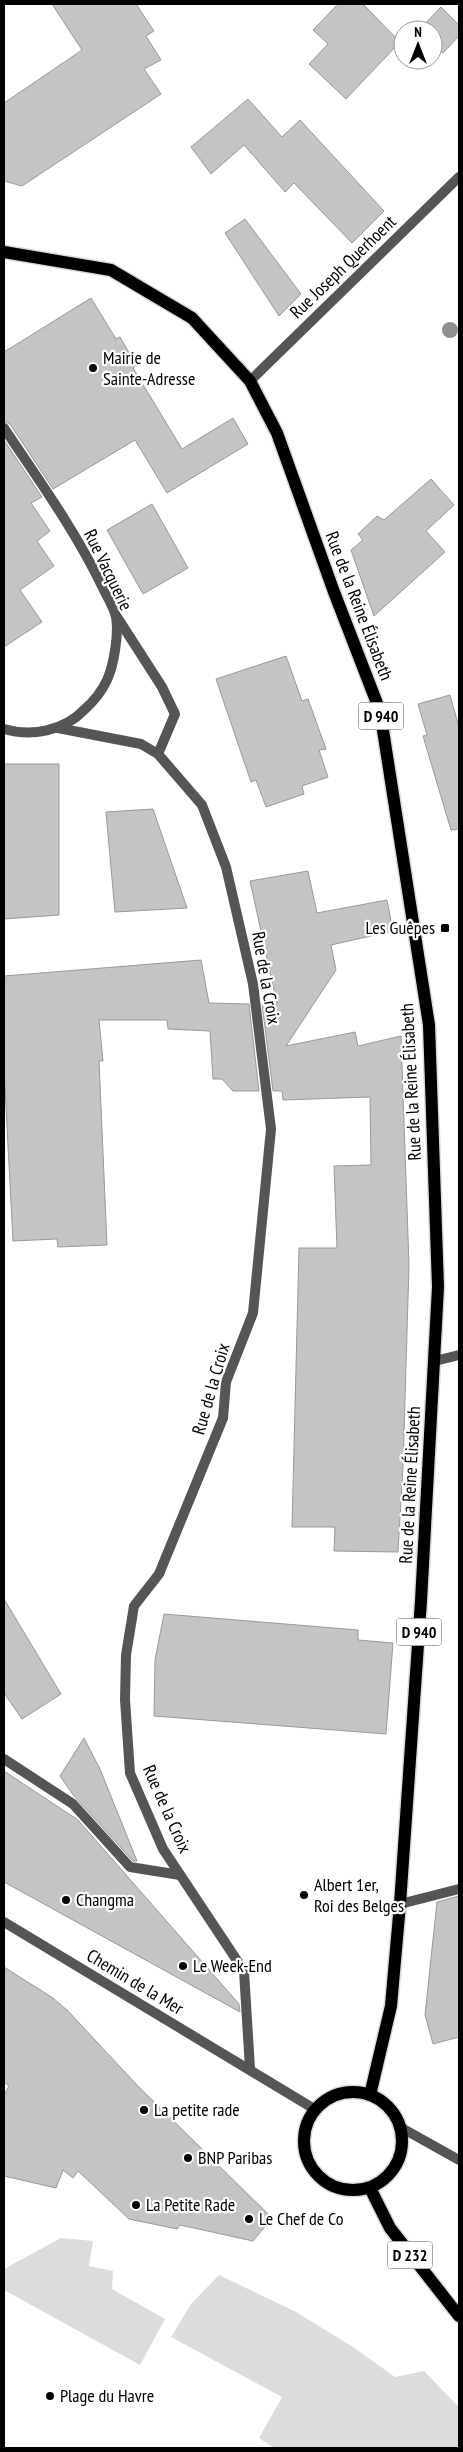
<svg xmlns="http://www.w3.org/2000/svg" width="463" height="2452" font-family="'PT Sans Narrow',sans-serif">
<rect width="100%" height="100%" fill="#fff"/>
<g fill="#dcdcdc">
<path d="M61,2238L93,2241L89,2266L113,2271L112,2289L165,2319L140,2365L4,2290V2269Z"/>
<path d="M219,2275L296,2312L353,2347L395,2377L424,2371L459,2407V2448H274L259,2438L282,2397L171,2337L191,2304Z"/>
</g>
<g fill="#c4c4c4" stroke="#999">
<path d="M52,4H136L154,31L146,36L161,60L144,69L161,94L22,186L4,181V103L82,50Z"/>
<path d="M338,4H363L400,42L346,99L309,64L328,44L313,30Z"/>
<path d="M441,7L459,25V36L443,53L433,44V30H419Z"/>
<path d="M248,99L282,137L300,120L384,211L352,243L294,183L285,192L244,145L211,174L191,147Z"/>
<path d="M245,219L301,294L279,316L225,233Z"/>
<path d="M91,298L116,339L120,337L136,365L133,368L182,449L233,418L248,444L167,493L135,440L53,489L10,424L4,421V352Z"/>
<path d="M4,440L42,497L31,503L50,531L37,541L54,566L20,590L42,622L4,647Z"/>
<path d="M431,479L454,505L426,531L445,552L374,616L351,550L363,540L358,534L377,516L384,520Z"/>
<path d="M152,504L188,568L143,594L107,530Z"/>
<path d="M286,656L302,701L308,699L326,749L319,750L328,777L302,786L304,794L266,807L256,780L251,782L216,679Z"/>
<path d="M450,695L459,727V829L451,830L423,736L427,735L418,704Z"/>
<path d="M4,764H59V915L4,919Z"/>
<path d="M153,809L187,908L115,912L106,812Z"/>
<path d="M308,871L317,913L387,900L393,931L331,945L336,970L286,1046L355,1032L358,1046L401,1036L409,1265L403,1467L398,1552L334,1551L335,1527H292L299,1248H337L334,1166L371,1165L370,1097L283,1100L282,1091H273L262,1004H277L250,881Z"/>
<path d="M201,960L209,1003L249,1004L259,1091H233L222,1079H213L210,1031L168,1029L167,1020H99L103,1061H99L107,1245L58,1247L57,1239L13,1241L4,1069V976Z"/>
<path d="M4,1599L61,1694L22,1719L4,1693Z"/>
<path d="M164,1614L358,1630V1640L393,1643L386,1734L154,1716L155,1660Z"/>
<path d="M84,1738L100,1769L137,1861H133L74,1796L60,1776Z"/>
<path d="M4,1771L78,1820L239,2004L240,2012L4,1882Z"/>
<path d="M459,1896V2037L433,2044L425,2015L437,1902Z"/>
<path d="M4,1967L53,1998L68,2011L137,2085L272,2218L253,2241L180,2225L177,2229L129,2219L78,2171L73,2178L63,2170L56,2188L4,2176V2095L9,2086L4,2082Z"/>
</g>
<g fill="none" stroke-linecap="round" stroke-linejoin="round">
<defs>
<g id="primary">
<path d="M4,252L111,270L192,318L250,381L277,433L334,592L380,711L429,1025L438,1287L421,1601L400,1904L391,2006L370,2095"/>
<circle cx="353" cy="2141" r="49"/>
<path d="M370,2188L390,2228L459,2316"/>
</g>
</defs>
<use href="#primary" stroke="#dbdbdb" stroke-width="15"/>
<path stroke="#555" stroke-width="10" d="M4,1759L73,1804L130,1867L180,1875"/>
<g stroke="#555" stroke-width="10">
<path d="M250,381L459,177"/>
<path d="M4,428C38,479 75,530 102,586C106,595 114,607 116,617C119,633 114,665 107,680C102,691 93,702 84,710C64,731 31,737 4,729"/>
<path d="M117,617L162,687L175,714L158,754"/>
<path d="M58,728L141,744L158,754L202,805L226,867L253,984L271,1129L253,1313L226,1382L223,1418L159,1574L134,1606L126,1655L125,1700L130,1773L163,1849L244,1971L250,2069"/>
<path d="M435,1361L459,1355"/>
<path d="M400,1904L459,1889"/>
<path d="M400,2127L459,2160"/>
</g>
<path stroke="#555" stroke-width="10" d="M4,1922L316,2110"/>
<use href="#primary" stroke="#000" stroke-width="12"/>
</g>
<circle fill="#8f8f8f" cx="450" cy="330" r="8"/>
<g fill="#000" stroke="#fff" stroke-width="2">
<circle cx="93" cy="368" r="5"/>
<rect x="440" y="923" width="10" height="10" rx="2.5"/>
<circle cx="304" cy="1895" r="5"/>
<circle cx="66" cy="1900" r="5"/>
<circle cx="183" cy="1966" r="5"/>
<circle cx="144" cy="2110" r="5"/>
<circle cx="188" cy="2158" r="5"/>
<circle cx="136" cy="2205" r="5"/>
<circle cx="249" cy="2219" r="5"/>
<circle cx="50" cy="2396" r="5"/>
</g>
<g text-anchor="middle" stroke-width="4.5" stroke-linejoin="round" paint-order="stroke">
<g fill="#fff" stroke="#4c4c4c" stroke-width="1">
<rect x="358.5" y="702.5" width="45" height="27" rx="4"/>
<rect x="396.5" y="1618.5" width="45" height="27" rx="4"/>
<rect x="387.5" y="2241.5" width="45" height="27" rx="4"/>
</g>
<g font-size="16" font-weight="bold" fill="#000">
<text x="381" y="722">D 940</text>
<text x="419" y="1638">D 940</text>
<text x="410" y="2261">D 232</text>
</g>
<g font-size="18" fill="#000" stroke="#fff">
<text transform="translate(343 267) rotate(-44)" y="6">Rue Joseph Querhoent</text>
<text transform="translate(108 570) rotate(64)" y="6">Rue Vacquerie</text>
<text transform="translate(359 606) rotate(69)" y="6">Rue de la Reine Élisabeth</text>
<text transform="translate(266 978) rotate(80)" y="6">Rue de la Croix</text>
<text transform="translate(411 1082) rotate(-93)" y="6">Rue de la Reine Élisabeth</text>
<text transform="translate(211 1389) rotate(-74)" y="6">Rue de la Croix</text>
<text transform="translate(410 1485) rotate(-87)" y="6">Rue de la Reine Élisabeth</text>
<text transform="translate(167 1809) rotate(66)" y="6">Rue de la Croix</text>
<text transform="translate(135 1982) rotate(31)" y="6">Chemin de la Mer</text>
</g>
<g font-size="18" fill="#000" stroke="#fff" text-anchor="start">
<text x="103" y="364">Mairie de<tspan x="103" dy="21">Sainte-Adresse</tspan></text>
<text x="435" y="934" text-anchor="end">Les Guêpes</text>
<text x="314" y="1891">Albert 1er,<tspan x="314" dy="21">Roi des Belges</tspan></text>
<text x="76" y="1906">Changma</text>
<text x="193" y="1972">Le Week-End</text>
<text x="154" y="2116">La petite rade</text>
<text x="198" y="2164">BNP Paribas</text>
<text x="146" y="2211">La Petite Rade</text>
<text x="259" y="2225">Le Chef de Co</text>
<text x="60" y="2402">Plage du Havre</text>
</g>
</g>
<rect width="463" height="2452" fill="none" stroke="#000000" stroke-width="10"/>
<g transform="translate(418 45)"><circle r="24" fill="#ffffff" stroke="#999999"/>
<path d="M0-4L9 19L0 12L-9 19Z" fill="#000000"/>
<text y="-8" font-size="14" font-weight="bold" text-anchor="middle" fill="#000000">N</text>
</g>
</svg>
